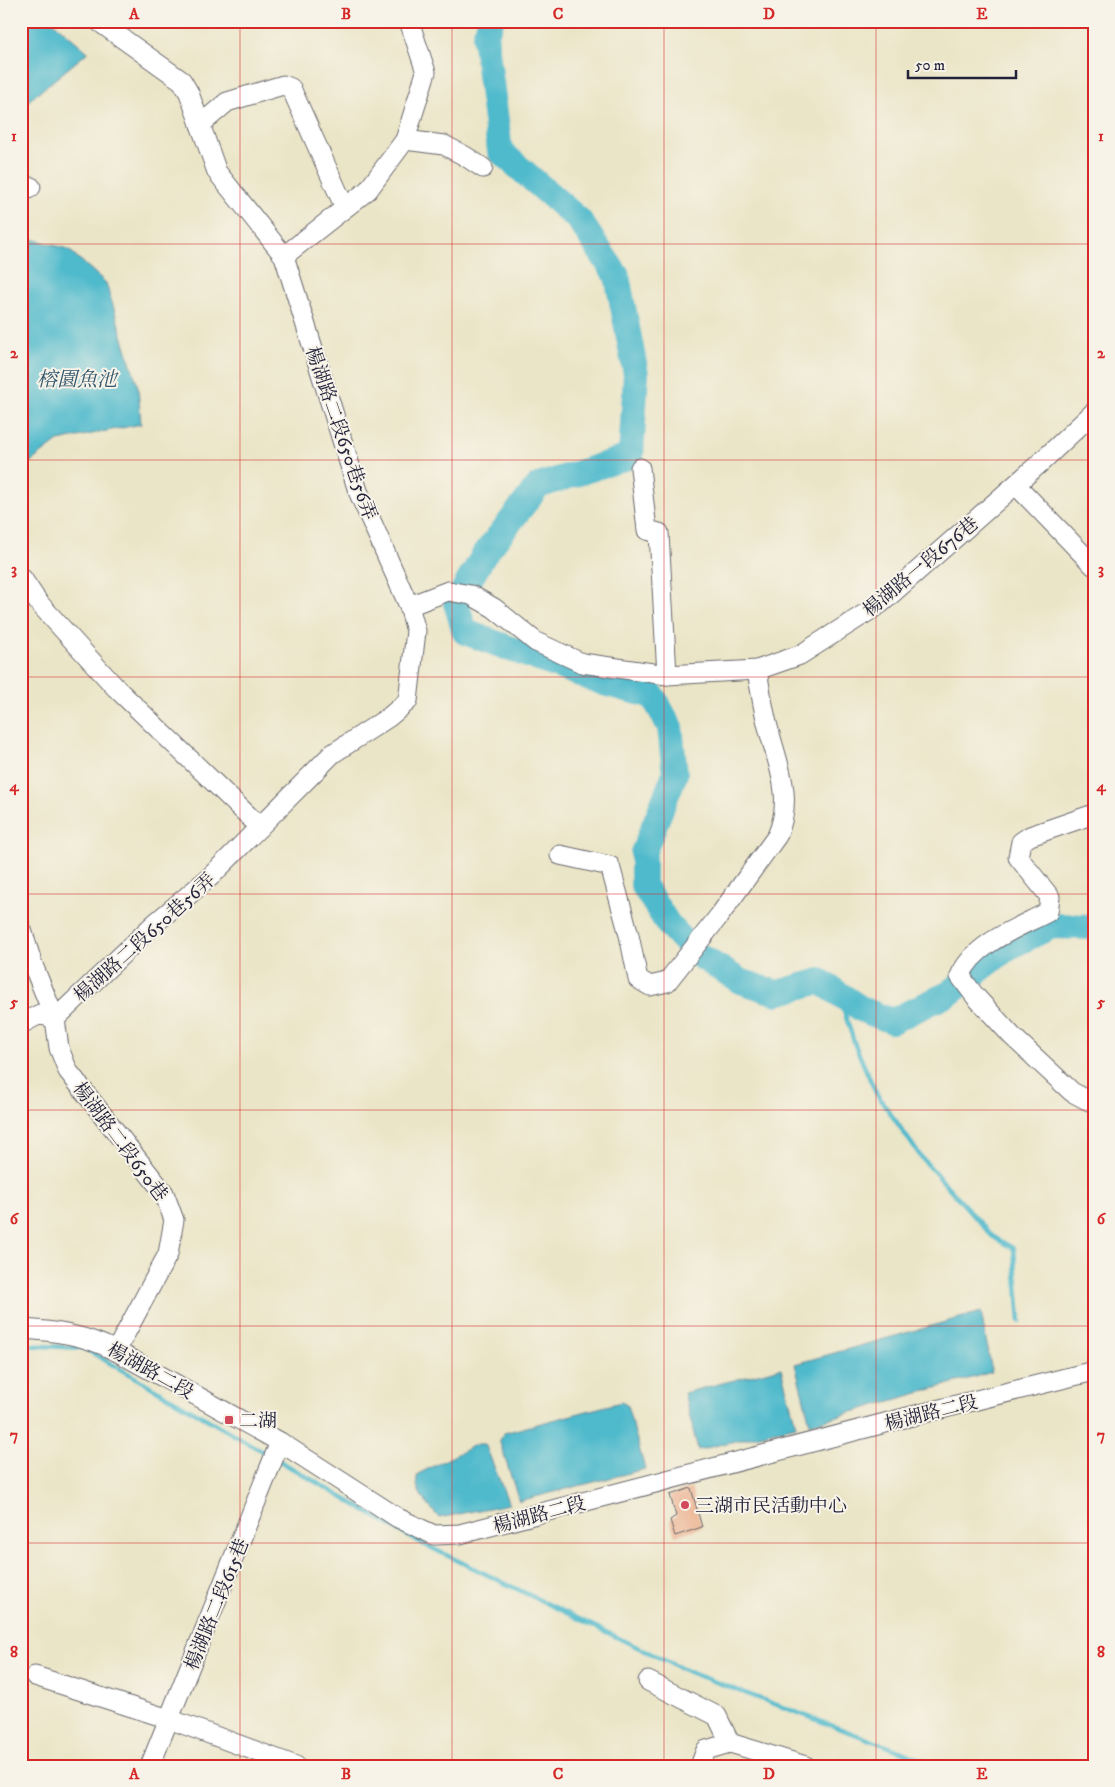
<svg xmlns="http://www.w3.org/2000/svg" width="1115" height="1787" font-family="'IM FELL DW Pica','Noto Serif TC',serif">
<rect width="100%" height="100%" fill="#f7f3e8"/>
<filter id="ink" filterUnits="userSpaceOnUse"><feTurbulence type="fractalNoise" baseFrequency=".02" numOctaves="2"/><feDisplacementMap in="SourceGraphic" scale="10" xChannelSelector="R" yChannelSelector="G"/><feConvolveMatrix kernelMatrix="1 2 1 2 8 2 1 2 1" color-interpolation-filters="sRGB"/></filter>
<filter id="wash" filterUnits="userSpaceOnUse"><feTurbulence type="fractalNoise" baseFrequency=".0096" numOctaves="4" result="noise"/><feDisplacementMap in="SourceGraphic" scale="20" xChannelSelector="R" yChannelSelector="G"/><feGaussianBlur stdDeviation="1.12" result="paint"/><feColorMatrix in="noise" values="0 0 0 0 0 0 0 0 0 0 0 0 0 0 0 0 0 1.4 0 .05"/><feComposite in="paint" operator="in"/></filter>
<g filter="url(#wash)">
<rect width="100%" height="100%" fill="#ebe5c7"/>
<g fill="#4fbacc" stroke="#386e84">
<path d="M21,21H52L88,52L21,107Z"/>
<path d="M21,236L68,249L106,283L138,387L141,424L58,441L21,469Z"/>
<path d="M981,1312L992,1372L810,1424L795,1364Z"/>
<path d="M781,1368L796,1426L698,1450L684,1393Z"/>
<path d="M621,1402L627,1405L645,1469L519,1501L499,1440L504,1433Z"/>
<path d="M477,1444H485L509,1504L439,1518C429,1505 412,1491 418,1474Z"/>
</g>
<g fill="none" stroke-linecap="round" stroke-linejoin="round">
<g stroke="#4fbacc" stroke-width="4.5">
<path d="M838,993L855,1045L876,1093L921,1157L992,1236L1014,1249L1020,1321"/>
<path d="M21,1345L84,1348L269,1455"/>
<path d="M278,1460L417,1541L689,1672L940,1766"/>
</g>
<path stroke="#4fbacc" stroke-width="26" d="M491,21L485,36L500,151L579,220L617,276L636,374L631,456L538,486L484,555L456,603L465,632L607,684L653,696L670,727L675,774L643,853V885L668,924L695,953L740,981L777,993L820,981L863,1010L892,1021L950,993L1009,947L1052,926L1094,927"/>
</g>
<g id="blocks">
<path fill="#eaa781" d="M691,1488L702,1527L675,1536L670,1520L676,1516L670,1495Z"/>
</g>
</g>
<g filter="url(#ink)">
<use href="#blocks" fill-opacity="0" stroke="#68666c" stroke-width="1"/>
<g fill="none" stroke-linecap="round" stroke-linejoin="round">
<defs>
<g id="minor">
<path d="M98,21L182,81L189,93L217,172L284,256L358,491L409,606"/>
<path d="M200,125L227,102L283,85L291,88L345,208"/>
<path d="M405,140L444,145L465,156L483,168"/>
<path d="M21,193L31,187"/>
<path d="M284,256L368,190L405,140L426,72L409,21"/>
<path d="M640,468L647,530L659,533L667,675"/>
<path d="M1016,485L1094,566"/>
<path d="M22,578L38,602L116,688L260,827"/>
<path d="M1094,814L1030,836L1021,842L1018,857L1050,897L1048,912C1018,928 974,943 960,976L975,996L1012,1036L1072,1092L1089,1101L1094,1102"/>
<path d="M560,855L610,866L629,935L638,979L650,986L667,982L719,916L777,836C794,798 778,765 768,727C763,708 760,689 757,670"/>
<path d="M21,927L33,965L55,1019L59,1048L68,1071L164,1193L174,1220L168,1254L116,1351"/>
<path d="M21,1024L40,1014L55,1019L154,924L210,877L332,754L389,717L408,701L416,631L409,606L448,591L471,595L494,608L536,642L582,663L667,675L757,670L800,655L880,604L1040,463L1094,412"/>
<path d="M21,1329C56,1331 85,1335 116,1351L280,1442L398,1518L434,1535L460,1534L908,1417L1094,1371"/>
<path d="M35,1676L169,1719L296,1766"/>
<path d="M648,1681L717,1716L730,1743"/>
<path d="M150,1766L280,1442"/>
<path d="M700,1766L706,1750L730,1743L806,1766"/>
</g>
</defs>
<use href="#minor" stroke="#68666c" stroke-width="21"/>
<use href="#minor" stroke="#fff" stroke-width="19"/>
</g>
</g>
<path fill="none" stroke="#d62828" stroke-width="1" stroke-opacity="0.55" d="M240,21V1766M452,21V1766M664,21V1766M876,21V1766M21,244H1094M21,460H1094M21,677H1094M21,894H1094M21,1110H1094M21,1326H1094M21,1543H1094"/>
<g fill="#d1495b" stroke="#f7f3e8" stroke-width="2">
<rect x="224" y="1415" width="10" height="10" rx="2.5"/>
<circle cx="685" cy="1505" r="5"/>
</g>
<g text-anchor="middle" stroke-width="4" stroke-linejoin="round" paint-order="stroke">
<g font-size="19" fill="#22223b" stroke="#f7f3e8">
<text transform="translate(342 433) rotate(71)" y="7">楊湖路二段650巷56弄</text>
<text transform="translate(920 566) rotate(-40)" y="7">楊湖路一段676巷</text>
<text transform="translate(144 937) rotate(-42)" y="7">楊湖路二段650巷56弄</text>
<text transform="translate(121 1141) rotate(53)" y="7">楊湖路二段650巷</text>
<text transform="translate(151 1370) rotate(29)" y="7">楊湖路二段</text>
<text transform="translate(931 1412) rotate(-14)" y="7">楊湖路二段</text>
<text transform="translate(539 1514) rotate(-15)" y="7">楊湖路二段</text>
<text transform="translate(216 1604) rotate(-68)" y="7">楊湖路二段615巷</text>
</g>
<g font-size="19" fill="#22223b" stroke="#f7f3e8" text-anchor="start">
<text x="239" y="1427">二湖</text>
<text x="695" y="1512">三湖市民活動中心</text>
</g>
<g font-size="20" font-style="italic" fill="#32576e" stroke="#f7f3e8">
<text x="77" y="386">榕園魚池</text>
</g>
</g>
<rect width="1115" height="1787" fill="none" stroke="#f7f3e8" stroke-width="55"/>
<path d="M908 70v8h108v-8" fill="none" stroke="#22223b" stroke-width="2.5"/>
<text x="915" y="70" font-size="15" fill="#22223b" stroke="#f7f3e8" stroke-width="4" paint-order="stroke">50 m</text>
<rect x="28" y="28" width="1060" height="1732" fill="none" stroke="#d62828" stroke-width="2"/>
<g font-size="16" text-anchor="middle" font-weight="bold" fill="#d62828">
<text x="134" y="19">A</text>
<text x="346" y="19">B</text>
<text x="558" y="19">C</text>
<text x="769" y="19">D</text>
<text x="982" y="19">E</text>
<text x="14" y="141">1</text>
<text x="1101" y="141">1</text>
<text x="14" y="358">2</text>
<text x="1101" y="358">2</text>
<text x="14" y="574">3</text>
<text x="1101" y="574">3</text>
<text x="14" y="791">4</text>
<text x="1101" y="791">4</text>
<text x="14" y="1007">5</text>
<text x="1101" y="1007">5</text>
<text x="14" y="1224">6</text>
<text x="1101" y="1224">6</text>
<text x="14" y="1440">7</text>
<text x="1101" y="1440">7</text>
<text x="14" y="1657">8</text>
<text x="1101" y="1657">8</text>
<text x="134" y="1779">A</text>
<text x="346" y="1779">B</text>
<text x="558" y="1779">C</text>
<text x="769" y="1779">D</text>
<text x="982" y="1779">E</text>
</g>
</svg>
